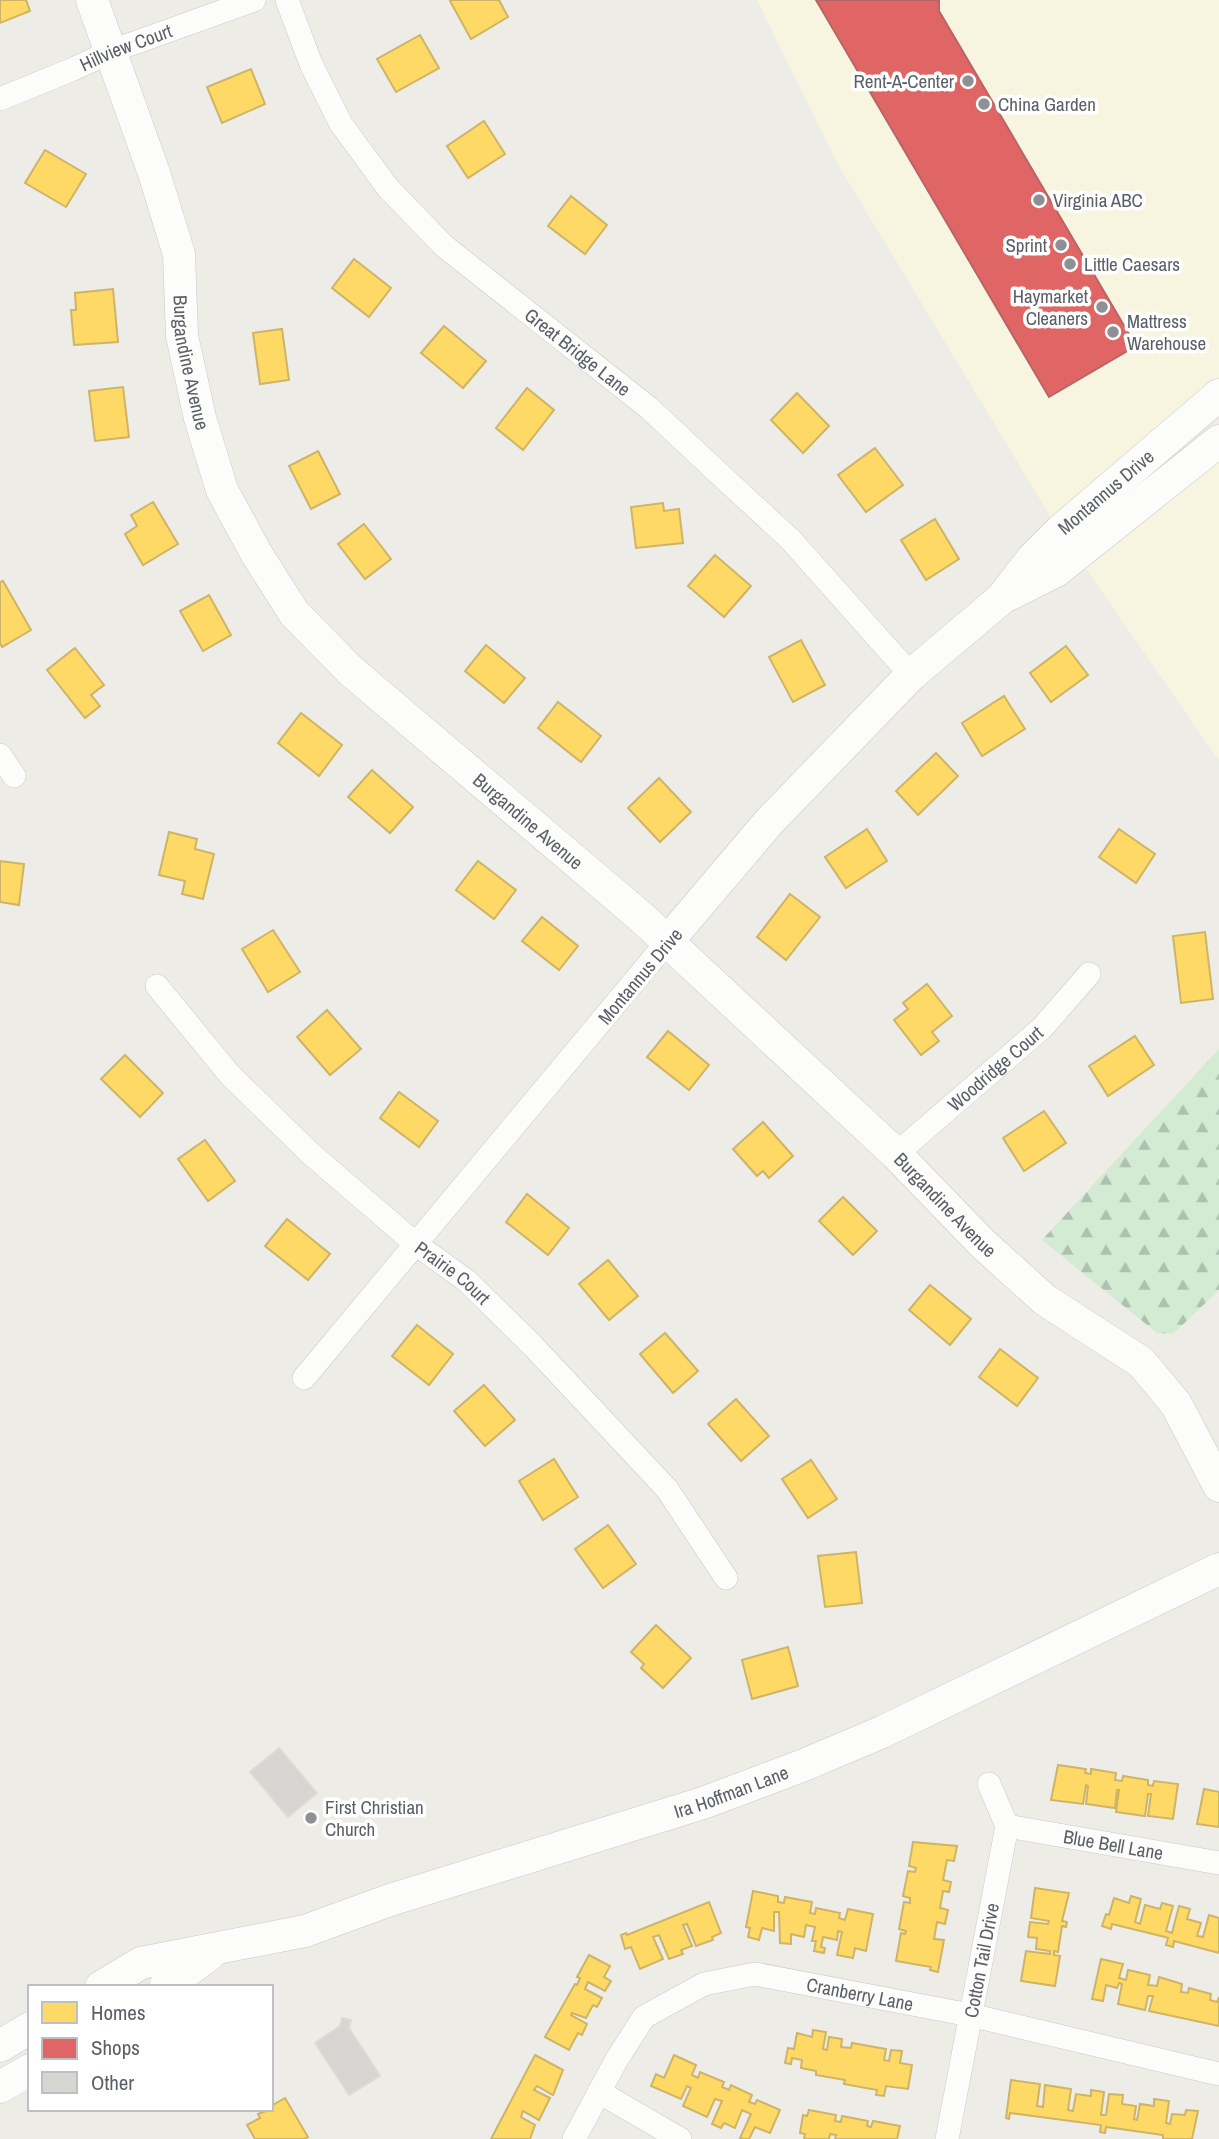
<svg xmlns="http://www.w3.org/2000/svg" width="1219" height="2139" font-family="'Archivo Narrow',sans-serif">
<defs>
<pattern id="forest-firs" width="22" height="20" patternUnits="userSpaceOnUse" patternTransform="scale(1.75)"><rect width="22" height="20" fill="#d3ead3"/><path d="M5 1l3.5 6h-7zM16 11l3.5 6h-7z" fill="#aec1af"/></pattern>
</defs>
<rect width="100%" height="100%" fill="#edece7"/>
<g fill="#f7f4df">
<path d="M757,0H1219V380L1053,521L837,163Z"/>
<path d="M1219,461V761L1084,566Z"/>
</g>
<path fill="url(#forest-firs)" d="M1219,1049V1290L1173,1334L1157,1333L1042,1240Z"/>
<g fill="#ffd966" stroke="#ceb466" stroke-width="2">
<path d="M0,0H26L30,11L0,23Z"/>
<path d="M452,0H499L508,17L471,39L450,1Z"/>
<path d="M420,35L439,68L396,92L377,59Z"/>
<path d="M251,69L265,104L222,123L207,87Z"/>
<path d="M484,121L505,154L468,178L447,146Z"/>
<path d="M45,150L86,174L66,207L25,183Z"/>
<path d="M571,196L607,225L585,254L548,226Z"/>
<path d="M354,259L391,288L369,317L332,288Z"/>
<path d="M113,289L118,342L74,345L71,310H76L75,293Z"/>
<path d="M444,326L486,361L463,388L421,353Z"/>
<path d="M282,329L289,380L260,384L253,333Z"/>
<path d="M123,387L129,437L95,441L89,391Z"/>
<path d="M527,388L554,410L523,450L496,428Z"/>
<path d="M797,393L829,426L803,453L771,420Z"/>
<path d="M875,448L903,485L866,512L838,475Z"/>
<path d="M318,451L340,494L311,509L289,466Z"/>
<path d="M153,502L178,544L143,565L125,534L137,526L131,515Z"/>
<path d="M663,503L664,511L679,509L683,543L636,548L631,507Z"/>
<path d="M935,519L959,559L926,580L901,540Z"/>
<path d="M364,524L391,559L365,579L338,544Z"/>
<path d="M715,555L751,586L724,617L688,586Z"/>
<path d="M3,581L31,630L2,647L0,643V582Z"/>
<path d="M209,595L231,635L203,651L180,611Z"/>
<path d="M801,640L825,685L793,702L769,657Z"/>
<path d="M486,645L525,678L504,703L465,671Z"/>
<path d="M1066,646L1088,675L1051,702L1030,673Z"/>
<path d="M75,648L104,685L91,695L100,706L85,718L47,670Z"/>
<path d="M1004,696L1025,729L982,756L962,723Z"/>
<path d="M558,702L601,736L581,762L538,728Z"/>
<path d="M301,713L342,745L319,776L278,743Z"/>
<path d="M936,753L958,776L918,815L896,791Z"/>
<path d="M372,770L413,807L390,833L348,797Z"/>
<path d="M659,778L691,812L660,842L628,808Z"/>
<path d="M867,829L887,861L846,888L825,857Z"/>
<path d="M1119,829L1155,854L1136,883L1099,857Z"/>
<path d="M169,832L197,839L195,849L214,854L203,899L182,894L185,881L159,875Z"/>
<path d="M0,861L24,864L19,905L0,902Z"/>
<path d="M478,861L516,890L494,919L456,890Z"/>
<path d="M790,894L820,917L786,960L757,937Z"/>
<path d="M542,917L578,946L559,970L522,941Z"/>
<path d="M273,930L300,972L268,992L242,949Z"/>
<path d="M1205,932L1213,999L1181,1003L1173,936Z"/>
<path d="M927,984L952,1016L932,1032L939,1041L921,1055L894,1020L908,1009L903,1003Z"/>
<path d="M327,1010L361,1049L330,1075L297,1037Z"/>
<path d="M668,1031L709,1065L689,1090L647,1057Z"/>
<path d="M1135,1036L1154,1065L1108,1096L1089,1066Z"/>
<path d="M125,1055L163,1093L140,1117L101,1079Z"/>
<path d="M399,1092L438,1121L419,1147L380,1118Z"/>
<path d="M1044,1111L1066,1143L1024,1171L1003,1138Z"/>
<path d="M763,1122L793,1156L769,1178L763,1171L757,1176L733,1149Z"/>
<path d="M205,1140L235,1181L208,1201L178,1159Z"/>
<path d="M527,1194L569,1228L548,1255L506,1222Z"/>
<path d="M843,1197L877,1231L853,1255L819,1221Z"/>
<path d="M287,1219L330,1254L308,1280L265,1246Z"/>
<path d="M608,1260L638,1296L609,1320L579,1284Z"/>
<path d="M930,1285L971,1319L950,1345L909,1310Z"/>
<path d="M417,1325L453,1354L429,1385L392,1356Z"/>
<path d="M665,1333L698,1371L673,1393L640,1354Z"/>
<path d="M1000,1349L1038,1378L1017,1406L979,1377Z"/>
<path d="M484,1385L515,1420L485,1446L454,1411Z"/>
<path d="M736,1399L769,1436L741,1461L708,1424Z"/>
<path d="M554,1459L578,1497L543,1520L519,1481Z"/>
<path d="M811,1460L837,1499L808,1518L782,1479Z"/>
<path d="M608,1525L636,1564L603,1588L575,1549Z"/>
<path d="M856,1552L862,1603L825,1607L818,1556Z"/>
<path d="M656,1625L691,1658L663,1688L641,1668L644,1664L631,1652Z"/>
<path d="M788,1647L798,1686L752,1699L742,1660Z"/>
<path d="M1058,1765L1086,1769L1085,1773L1091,1774V1769L1116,1773L1115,1780L1122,1781L1123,1776L1148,1780V1785L1153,1786L1154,1781L1178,1784L1173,1819L1148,1816L1151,1794H1148L1145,1816L1116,1812L1119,1790H1117L1115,1808L1086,1804L1088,1786L1086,1785L1083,1804L1051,1800Z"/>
<path d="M1204,1789L1219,1792V1827L1197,1824Z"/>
<path d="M913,1842L957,1846L954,1861L947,1860L943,1880L951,1882L949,1892L943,1891L940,1908L948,1910L945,1924L937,1922L934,1939L944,1940L938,1972L930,1970L931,1967L896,1961L901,1933L905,1934L906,1931L899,1929L904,1902L910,1903V1898L903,1896L908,1871L915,1872L916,1868L909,1866Z"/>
<path d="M1035,1888L1069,1893L1062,1921L1067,1922L1066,1927L1062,1926L1058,1952L1054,1951V1955L1060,1956L1055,1986L1021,1981L1026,1951L1050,1954V1951L1036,1949L1037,1938L1028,1937L1030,1922L1048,1924L1049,1921L1031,1918Z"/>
<path d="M753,1891L778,1896V1902L784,1903L785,1897L812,1902L810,1913L815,1914L816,1908L840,1913L839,1918L845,1920L848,1909L873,1914L866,1951L855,1948L853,1958L837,1955L842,1932L838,1931L837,1940L823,1937L821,1947L825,1948L824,1953L814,1951L816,1941H812L815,1927L806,1925L804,1937L791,1934V1944L780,1943L779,1912H774V1931L762,1928L759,1940L748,1937L750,1928L746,1927Z"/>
<path d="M1131,1896L1141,1899L1135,1922L1140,1924L1145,1905L1160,1909L1162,1903L1173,1906L1166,1931L1172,1933L1179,1906L1190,1909L1187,1919L1201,1923L1197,1936L1203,1937L1209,1915L1219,1918V1953L1174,1941L1173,1947L1166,1945L1168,1938L1165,1937L1112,1924L1111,1929L1102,1926L1106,1914L1109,1915L1114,1898L1129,1903Z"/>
<path d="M709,1902L721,1933L712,1937L713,1940L696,1946L687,1924L683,1925L692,1946L681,1950L683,1954L669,1959L659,1935L653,1937L663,1959L640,1969L631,1947L625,1949L621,1935L626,1933L627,1935Z"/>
<path d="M589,1955L610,1966L604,1977L611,1981L605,1991L588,1982L585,1989L602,1998L597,2007L593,2005L586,2018L572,2013L571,2015L587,2024L582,2035L578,2033L569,2050L545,2037L575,1984L577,1985L580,1978L577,1977Z"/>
<path d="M1101,1959L1123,1964L1119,1978L1126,1980L1128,1970L1150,1975L1148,1985L1157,1986L1159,1977L1182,1984L1181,1992L1188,1993L1189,1988L1211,1994L1210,2000L1217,2002L1219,1997V2026L1149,2011L1153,1996H1148L1145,2010L1118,2004L1122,1984L1119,1983L1117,1988L1106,1985L1103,2001L1092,1999Z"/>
<path d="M813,2030L826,2032L823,2049L827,2050L829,2037L842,2039L841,2047L851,2048L852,2043L886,2049L884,2060L889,2061L891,2050L902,2051L900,2063L912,2065L908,2089L886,2086L884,2096L876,2095L877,2090L844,2084L845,2080L816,2075V2071L801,2068L802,2060L792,2058L791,2064L785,2063L788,2048L794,2049L797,2033L812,2037Z"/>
<path d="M535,2055L563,2070L553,2095L537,2086L534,2090L550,2098L539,2120L523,2111L521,2117L535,2125L530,2139H491Z"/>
<path d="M674,2055L696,2065L692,2075L698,2078L700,2072L724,2082L722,2087L729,2090L731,2085L752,2095L749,2102L755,2104L757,2100L780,2110L770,2133L755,2127L749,2139H744L740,2138L751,2114L742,2110L735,2128L724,2123L721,2128L712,2124L722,2101L715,2099L707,2117L683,2106L691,2088L687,2086L681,2099L651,2086L656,2074L664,2078Z"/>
<path d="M1011,2080L1040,2084L1037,2106L1043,2107L1045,2085L1071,2089L1068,2110L1073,2111L1076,2094L1091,2096V2090L1104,2092L1101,2115H1106L1109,2094L1123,2095L1122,2104L1136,2106L1134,2119L1137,2120L1140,2104L1154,2106V2099L1169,2101L1166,2123L1170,2124L1172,2114L1185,2115L1186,2110L1198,2111L1192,2139H1163V2135L1106,2127L1105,2133L1100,2132L1101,2125L1010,2113L1009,2119L1006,2118Z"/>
<path d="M285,2098L308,2137L304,2139H255L247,2125L260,2118L258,2114L271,2109V2106Z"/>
<path d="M809,2110L836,2115L835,2121L841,2122L842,2116L868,2121L867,2126L871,2127L873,2121L900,2126L897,2139H835L836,2135L830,2134L829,2139H804L805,2134L800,2133L803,2115L807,2116Z"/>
</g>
<path fill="#e06666" stroke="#b86466" stroke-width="2" d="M816,0H939V11L1136,346L1049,397Z"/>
<g fill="#d6d5d2" stroke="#dcdbd6" stroke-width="2">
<path d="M279,1748L317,1793L288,1817L250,1772Z"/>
<path d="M342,2018L351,2020L349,2028L380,2076L349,2095L315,2043L340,2026Z"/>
</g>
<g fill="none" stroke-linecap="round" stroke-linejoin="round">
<defs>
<g id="street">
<path id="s1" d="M287,0L311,64L341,124L388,188L444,246L649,408L727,481L791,540L911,675"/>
<path id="s2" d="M0,99L71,70L112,51L254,0"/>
<path d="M0,755L14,776"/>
<path id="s3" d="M157,986L230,1075L311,1154L417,1245L467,1281L533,1346L667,1489L726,1578"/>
<path id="s4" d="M896,1154L1042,1028L1089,974"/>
<path d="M304,1378L667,942"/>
<path id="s5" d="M1007,1826L1219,1863"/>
<path d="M599,2092L680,2139"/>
<path id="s6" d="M574,2139L617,2059L644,2017L704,1984L755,1974L970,2015L1219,2074"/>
<path id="s7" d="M947,2139L1007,1826L989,1784"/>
</g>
<g id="secondary">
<path id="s8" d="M92,0L154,173L179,254L182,336L200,418L222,490L256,553L294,613L351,671L640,916L896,1154L982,1243L1045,1300L1141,1362L1176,1404L1219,1486"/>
<path d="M1008,595L1056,571L1219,441"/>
<path id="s9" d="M667,942L768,823L911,675L1001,599L1032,559L1061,530L1219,395"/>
<path id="s10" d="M101,1987L141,1963L305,1931L390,1900L703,1803L804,1765L882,1732L1219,1569"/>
<path d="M165,1987L209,1955"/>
<path d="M0,2046L30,2028"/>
<path d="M0,2087L30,2070"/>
</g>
</defs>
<use href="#street" stroke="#c9cac9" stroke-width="24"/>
<use href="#secondary" stroke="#c8c8c8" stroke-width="33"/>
<use href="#street" stroke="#fcfcfb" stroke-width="23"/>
<use href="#secondary" stroke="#fcfcfb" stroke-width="32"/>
</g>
<g fill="#8e9093" stroke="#fff" stroke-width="2.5">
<circle cx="968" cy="81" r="7"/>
<circle cx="984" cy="104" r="7"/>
<circle cx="1039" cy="200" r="7"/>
<circle cx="1061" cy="245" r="7"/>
<circle cx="1070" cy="264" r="7"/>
<circle cx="1102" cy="307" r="7"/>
<circle cx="1113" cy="332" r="7"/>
<circle cx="311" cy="1818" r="7"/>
</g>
<g text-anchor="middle" stroke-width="7" stroke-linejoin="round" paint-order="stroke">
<g font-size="19" fill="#5b5f66" stroke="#fff">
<text dy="7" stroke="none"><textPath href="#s2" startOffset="136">Hillview Court</textPath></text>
<text dy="7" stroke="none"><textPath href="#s1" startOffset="466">Great Bridge Lane</textPath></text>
<text dy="7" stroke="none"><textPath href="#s8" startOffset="378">Burgandine Avenue</textPath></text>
<text dy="7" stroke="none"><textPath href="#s9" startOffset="630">Montannus Drive</textPath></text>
<text dy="7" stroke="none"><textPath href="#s8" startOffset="966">Burgandine Avenue</textPath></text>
<text transform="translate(640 976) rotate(-50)" y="7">Montannus Drive</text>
<text dy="7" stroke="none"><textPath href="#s4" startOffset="131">Woodridge Court</textPath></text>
<text dy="7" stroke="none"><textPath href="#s8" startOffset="1533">Burgandine Avenue</textPath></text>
<text dy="7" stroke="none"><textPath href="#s3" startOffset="413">Prairie Court</textPath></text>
<text dy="7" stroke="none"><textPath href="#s10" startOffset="662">Ira Hoffman Lane</textPath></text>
<text dy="7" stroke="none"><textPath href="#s5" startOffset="108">Blue Bell Lane</textPath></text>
<text dy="7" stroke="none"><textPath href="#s7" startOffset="182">Cotton Tail Drive</textPath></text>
<text dy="7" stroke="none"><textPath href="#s6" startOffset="368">Cranberry Lane</textPath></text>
</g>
<g font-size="19" fill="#5b5f66" stroke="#fff" text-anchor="start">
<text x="954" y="88" text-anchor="end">Rent-A-Center</text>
<text x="998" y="111">China Garden</text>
<text x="1053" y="207">Virginia ABC</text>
<text x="1047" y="252" text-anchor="end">Sprint</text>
<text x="1084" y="271">Little Caesars</text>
<text x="1088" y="303" text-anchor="end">Haymarket<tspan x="1088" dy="22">Cleaners</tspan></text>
<text x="1127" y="328">Mattress<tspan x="1127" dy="22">Warehouse</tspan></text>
<text x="325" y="1814">First Christian<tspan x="325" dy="22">Church</tspan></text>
</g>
</g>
<rect x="28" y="1985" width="245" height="126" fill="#ffffff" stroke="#bdbfc2" stroke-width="2"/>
<rect x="42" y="2002" width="35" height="21" fill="#ffd966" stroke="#bdbfc2" stroke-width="2"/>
<text x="91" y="2020" font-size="21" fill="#5b5f66">Homes</text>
<rect x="42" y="2038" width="35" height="21" fill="#e06666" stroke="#bdbfc2" stroke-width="2"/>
<text x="91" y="2055" font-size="21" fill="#5b5f66">Shops</text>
<rect x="42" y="2072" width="35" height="21" fill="#d6d5d2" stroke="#bdbfc2" stroke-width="2"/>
<text x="91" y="2090" font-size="21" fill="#5b5f66">Other</text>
</svg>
